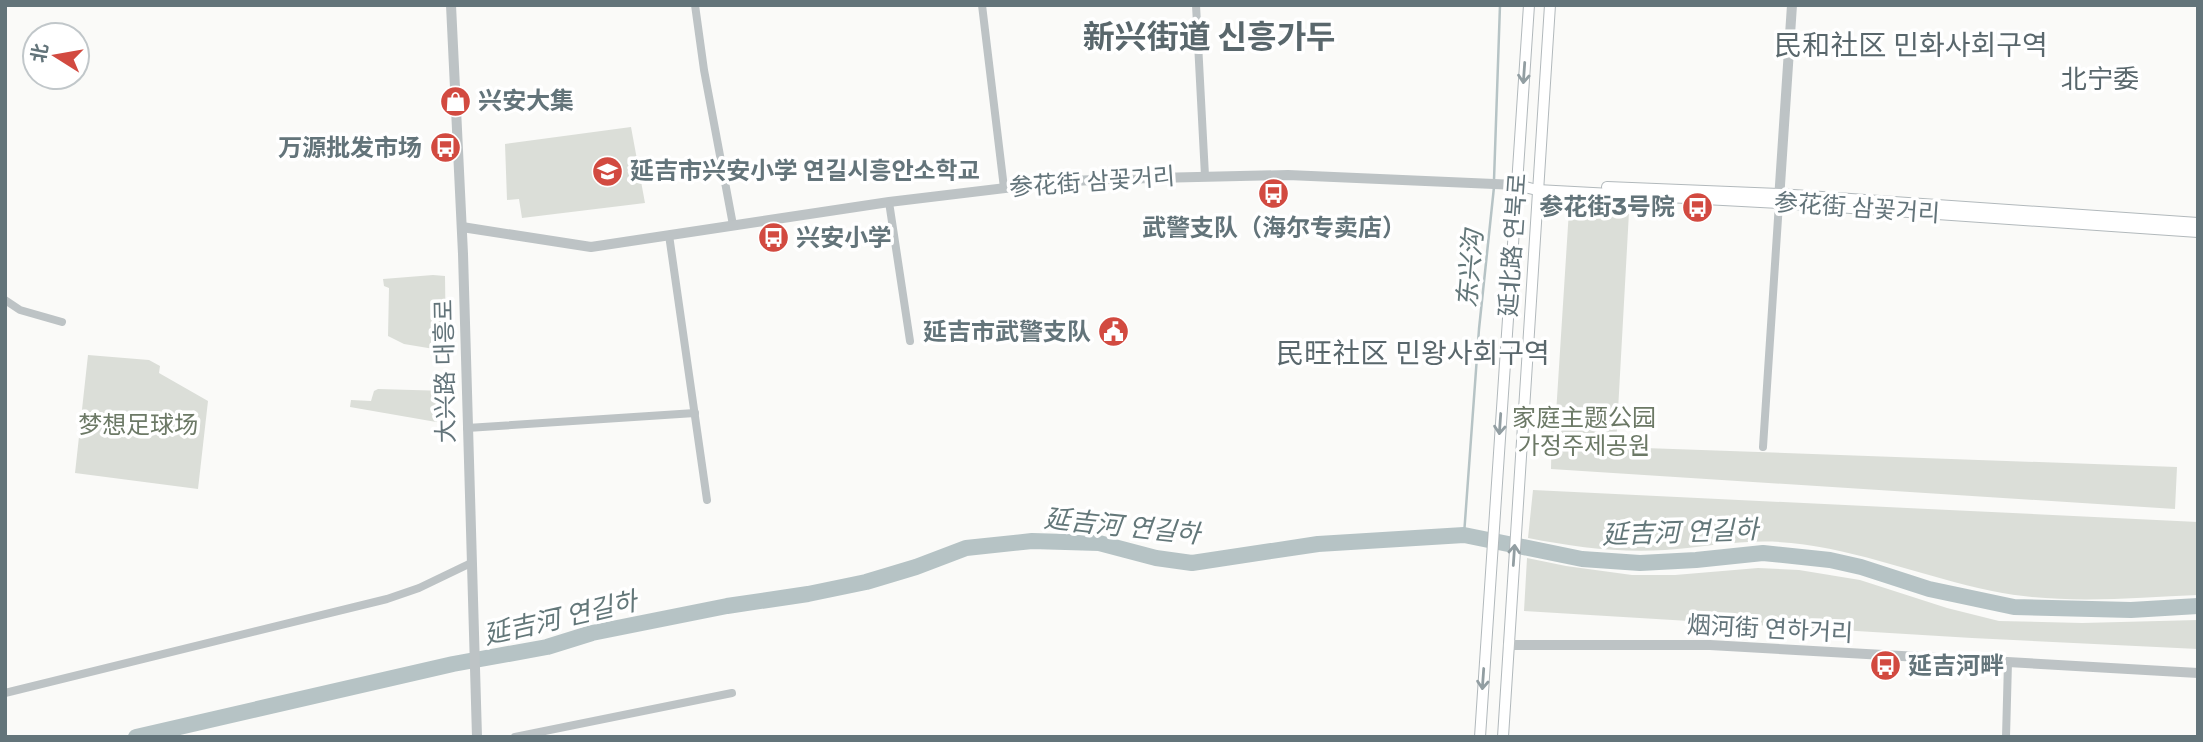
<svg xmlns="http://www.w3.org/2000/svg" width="2203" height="742" font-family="Rubik,'Noto Sans SC','Noto Sans KR',sans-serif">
<rect width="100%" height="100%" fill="#fafaf8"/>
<g fill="#dbded8">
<path d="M631,127L645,203L522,218L519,199L507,200L505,144Z"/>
<path d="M1569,210L1629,212L1616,447L2177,467L2175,509L1551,469L1552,415L1556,414Z"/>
<path d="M433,275L445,276L446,351L404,344L388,336L389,288L384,286L383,279Z"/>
<path d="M88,355L149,360L160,366L159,373L208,401L198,489L75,473Z"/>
<path d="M378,389L447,391V418L442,423L350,407L351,400L371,401L374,391Z"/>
<path d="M1533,490L2198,522V595C2130,598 2059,605 1992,591C1924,577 1860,550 1791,543C1749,538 1707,547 1665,550C1619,553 1574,547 1528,538Z"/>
<path d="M1527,558L1566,566L1632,575H1675L1758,568L1799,570L1860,580L1947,608L1999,621L2082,623L2198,620V649L1972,638L1524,611Z"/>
</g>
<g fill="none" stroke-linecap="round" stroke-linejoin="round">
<g stroke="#b6c3c5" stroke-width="2.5">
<path d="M1494,180L1500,5"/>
<path d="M1464,535L1479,329L1494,187"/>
</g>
<path stroke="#b6c3c5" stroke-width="16" d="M136,737L453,664L547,647L592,633L727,606L808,594L866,582L916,567L966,548L1032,541L1099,543L1156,558L1192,563L1318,544L1464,535L1582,559L1640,563L1696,560L1763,553L1830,560L1861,567L1929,589L2014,607L2131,610L2198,606"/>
<defs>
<g id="secondary">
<path d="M1517,185L1537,190L1779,203L2198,232"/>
<path d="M1607,187L1779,194L2198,223"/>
<path d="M1480,737L1529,5"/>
<path d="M1503,737L1550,5"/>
</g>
</defs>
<use href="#secondary" stroke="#b2b9bc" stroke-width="12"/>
<g stroke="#bdc3c5" stroke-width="8">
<path d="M695,5L704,70L733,225"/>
<path d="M982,5L1004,188"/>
<path d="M1196,5L1205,176"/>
<path d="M889,202L910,341"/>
<path d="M669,235L707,500"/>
<path d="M5,300L20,310L62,322"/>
<path d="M467,428L695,413"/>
<path d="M1763,447L1779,203"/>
<path d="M5,693L387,599L419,588L471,563"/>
<path d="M515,737L732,693"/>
<path d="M2006,737L2008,662"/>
</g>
<g stroke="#bdc3c5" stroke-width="10">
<path d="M451,5L463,254L477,737"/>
<path d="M1779,200L1792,5"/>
<path d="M462,227L591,247L889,202L1055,182L1112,179L1288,175L1517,185"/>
<path d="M1508,645H1710L2198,673"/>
</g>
<use href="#secondary" stroke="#fff" stroke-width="10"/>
</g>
<defs><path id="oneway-shaft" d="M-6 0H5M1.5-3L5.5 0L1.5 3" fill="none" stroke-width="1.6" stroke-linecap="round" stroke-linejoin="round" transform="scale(1.75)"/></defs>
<g stroke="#929ea2">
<use href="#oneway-shaft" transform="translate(1524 73) rotate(94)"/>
<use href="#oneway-shaft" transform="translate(1500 424) rotate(94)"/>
<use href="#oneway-shaft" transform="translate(1514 555) rotate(-86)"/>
<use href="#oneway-shaft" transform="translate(1483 679) rotate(94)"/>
</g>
<defs>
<symbol id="shop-disc" viewBox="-11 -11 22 22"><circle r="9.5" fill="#d24a40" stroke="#fff"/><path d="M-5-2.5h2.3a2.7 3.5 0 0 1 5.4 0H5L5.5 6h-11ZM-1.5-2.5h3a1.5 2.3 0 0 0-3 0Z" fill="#fff"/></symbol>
<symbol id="bus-disc" viewBox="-11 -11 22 22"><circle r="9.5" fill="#d24a40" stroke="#fff"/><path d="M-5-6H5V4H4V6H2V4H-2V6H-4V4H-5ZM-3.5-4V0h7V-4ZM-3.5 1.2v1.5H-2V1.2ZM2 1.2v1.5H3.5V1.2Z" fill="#fff"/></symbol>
<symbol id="school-disc" viewBox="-11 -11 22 22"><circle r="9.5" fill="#d24a40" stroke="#fff"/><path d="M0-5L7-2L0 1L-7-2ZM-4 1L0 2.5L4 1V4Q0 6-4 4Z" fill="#fff"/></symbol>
<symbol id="civic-disc" viewBox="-11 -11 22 22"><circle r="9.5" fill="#d24a40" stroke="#fff"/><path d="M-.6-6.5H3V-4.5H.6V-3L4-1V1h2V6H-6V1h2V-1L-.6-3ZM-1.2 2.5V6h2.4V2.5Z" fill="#fff"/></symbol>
</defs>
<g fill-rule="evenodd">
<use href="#shop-disc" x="438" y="84" width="35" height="35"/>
<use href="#bus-disc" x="428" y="130" width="35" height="35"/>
<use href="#school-disc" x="590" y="154" width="35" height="35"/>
<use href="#bus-disc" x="1256" y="176" width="35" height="35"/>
<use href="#bus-disc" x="1680" y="190" width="35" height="35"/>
<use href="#bus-disc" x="756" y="220" width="35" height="35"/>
<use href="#civic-disc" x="1096" y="314" width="35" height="35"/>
<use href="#bus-disc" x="1868" y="648" width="35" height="35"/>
</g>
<g text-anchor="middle" stroke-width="7" stroke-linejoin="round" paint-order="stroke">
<g font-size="24" font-weight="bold" fill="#63747a" stroke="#fff" text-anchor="start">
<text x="478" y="109">兴安大集</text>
<text x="422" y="156" text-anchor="end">万源批发市场</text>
<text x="630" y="179">延吉市兴安小学 연길시흥안소학교</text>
<text x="1675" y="215" text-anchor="end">参花街3号院</text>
<text x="1274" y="236" text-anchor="middle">武警支队（海尔专卖店）</text>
<text x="796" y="246">兴安小学</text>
<text x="1091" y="340" text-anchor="end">延吉市武警支队</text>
<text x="1908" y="674">延吉河畔</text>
</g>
<g font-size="24" fill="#63747a" stroke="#fff">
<text transform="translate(1092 182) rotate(-4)" y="8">参花街 삼꽃거리</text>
<text transform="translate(1857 208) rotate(4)" y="8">参花街 삼꽃거리</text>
<text transform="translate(1513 245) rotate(-86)" y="8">延北路 연북로</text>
<text transform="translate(445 371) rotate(-91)" y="8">大兴路 대흥로</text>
<text transform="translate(1770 629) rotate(3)" y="8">烟河街 연하거리</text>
</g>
<g font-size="24" fill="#6c7966" stroke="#fff">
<text x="1584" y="426">家庭主题公园<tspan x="1584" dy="28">가정주제공원</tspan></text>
<text x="138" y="433">梦想足球场</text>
</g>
<g font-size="26" fill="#59676c" stroke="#fff">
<text x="2100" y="88">北宁委</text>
</g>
<g font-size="26" font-style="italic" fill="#637779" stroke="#fff">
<text transform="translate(1470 269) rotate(-85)" y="9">东兴沟</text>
<text transform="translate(1122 526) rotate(6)" y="9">延吉河 연길하</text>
<text transform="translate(1680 532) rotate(-2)" y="9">延吉河 연길하</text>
<text transform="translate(560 618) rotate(-13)" y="9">延吉河 연길하</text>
</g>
<g font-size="28" fill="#59676c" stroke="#fff">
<text x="1911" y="55">民和社区 민화사회구역</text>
<text x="1413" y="363">民旺社区 민왕사회구역</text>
</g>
<g font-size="32" font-weight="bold" fill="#59676c" stroke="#fff">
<text x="1209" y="48">新兴街道 신흥가두</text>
</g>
</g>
<rect width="2203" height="742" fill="none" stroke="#63747a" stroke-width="14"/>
<g transform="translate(56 56) rotate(281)"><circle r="33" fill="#ffffff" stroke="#c1c7ca" stroke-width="2"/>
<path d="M0-5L12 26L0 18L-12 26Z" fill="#d24a40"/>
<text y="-10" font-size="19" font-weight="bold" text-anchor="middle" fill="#63747a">北</text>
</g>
</svg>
